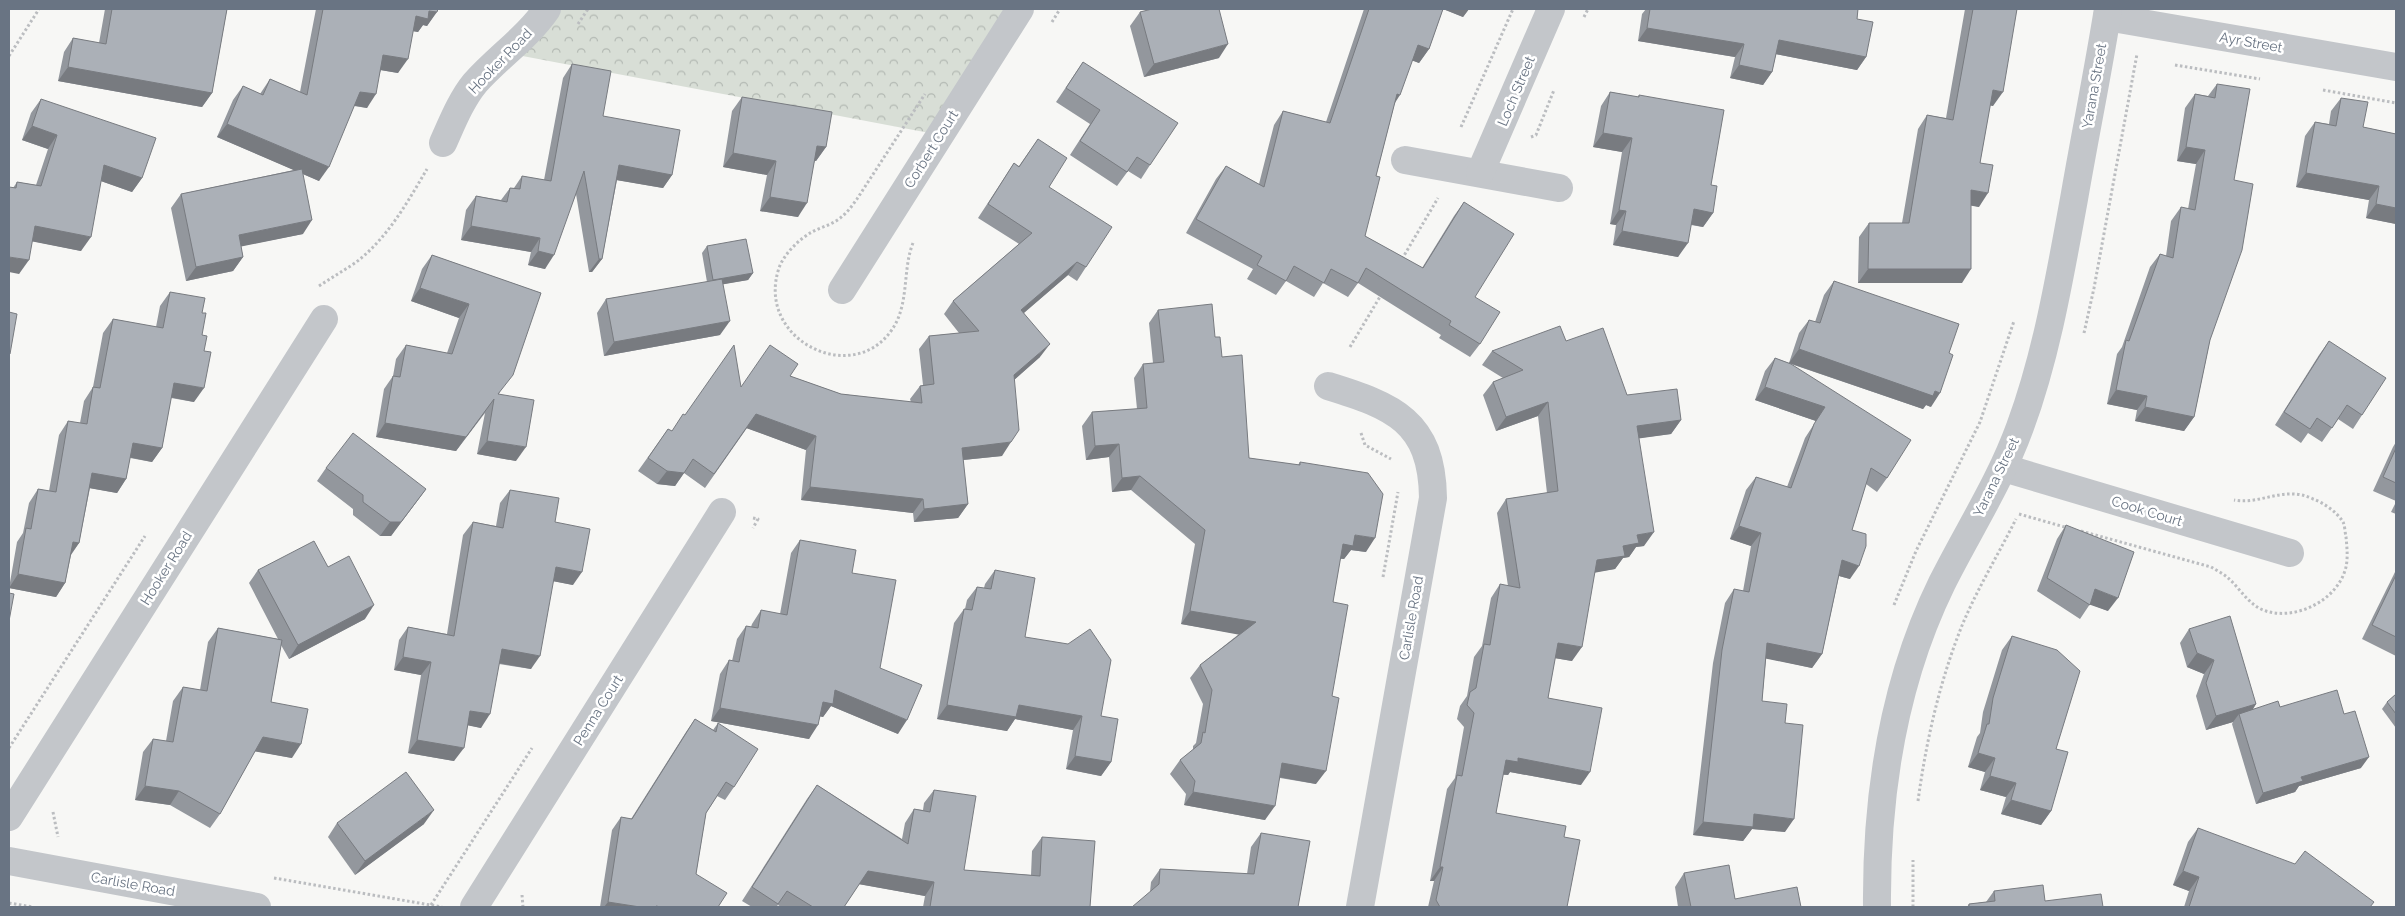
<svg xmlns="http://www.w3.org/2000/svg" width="2405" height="916" font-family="Raleway,sans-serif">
<defs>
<pattern id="park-crowns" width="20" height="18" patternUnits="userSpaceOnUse" patternTransform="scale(1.25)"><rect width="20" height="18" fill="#d8ded6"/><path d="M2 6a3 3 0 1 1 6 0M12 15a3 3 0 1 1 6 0" fill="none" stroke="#b3b9b3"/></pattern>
</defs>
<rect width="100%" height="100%" fill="#f7f7f5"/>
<path fill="url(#park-crowns)" d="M547,9H1020L940,135L507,53Z"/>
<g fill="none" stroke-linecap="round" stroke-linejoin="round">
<g stroke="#bbbdc0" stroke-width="3" stroke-dasharray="2.5 2.5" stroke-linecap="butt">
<path d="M1584,17L1588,9"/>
<path d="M1052,22L1060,9"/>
<path d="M578,24L588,9"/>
<path d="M9,56L39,9"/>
<path d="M2175,65L2260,79"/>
<path d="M2323,90L2396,103"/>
<path d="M1461,127L1513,9"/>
<path d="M1531,137L1536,135L1554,90"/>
<path d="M913,243C902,270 910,305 891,331C851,387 755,339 779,268C784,254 799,239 812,232C821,227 831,225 839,219C847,213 852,206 857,199L925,94"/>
<path d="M1402,259L1438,198"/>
<path d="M319,286C331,278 343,271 355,263C387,239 407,203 427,169"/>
<path d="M2084,333L2094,288L2137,54"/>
<path d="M1350,347L1381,295"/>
<path d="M1361,433L1365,445L1391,459"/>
<path d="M2019,514L2068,528"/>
<path d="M753,518L758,519L753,528"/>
<path d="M2081,531L2211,567C2216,570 2222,573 2227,577C2239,587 2248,604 2263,610C2294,622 2338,601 2346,567C2348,558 2347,547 2346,537C2345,533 2345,526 2343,522C2337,512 2324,503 2313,499C2285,485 2261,505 2234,500"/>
<path d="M1383,577L1398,492"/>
<path d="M1894,605L1916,551L1980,422L2014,321"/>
<path d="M9,748L145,536"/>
<path d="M1918,801C1926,742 1939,684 1961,628C1976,591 1998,555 2016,519"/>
<path d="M53,812L58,837"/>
<path d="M274,878L442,907"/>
<path d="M522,895L523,907"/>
<path d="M9,903L33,907"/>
<path d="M431,905L532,748"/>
<path d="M1913,907V860"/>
</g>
<g stroke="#c3c6ca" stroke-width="28">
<path d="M2107,17L2396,67"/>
<path d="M443,143C452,123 461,100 475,83C498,57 527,38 547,9"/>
<path d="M1405,160L1559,188"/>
<path d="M1480,173L1551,9"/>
<path d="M842,290L1020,9"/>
<path d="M1328,386C1393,406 1432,421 1433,498L1360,907"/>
<path d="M2004,468L2290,553"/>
<path d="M9,817L324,319"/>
<path d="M9,861L257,907"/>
<path d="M474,907L722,512"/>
<path d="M1877,907C1876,796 1893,683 1942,583C1968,531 2000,482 2020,427C2047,354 2060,275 2074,199C2085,135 2098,72 2108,9"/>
</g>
</g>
<g fill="#93979d">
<path d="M105,9H227L212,93L202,107L58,81L64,52L73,38L99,43Z"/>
<path d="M316,9H438L427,26L423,25L418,32L413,31L398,73L381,70L367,108L354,106L319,181L303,174V234L241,246L243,257L233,271L186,281L171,208L181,194L294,170L217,137L233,100L243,86L260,94L270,79L300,92Z"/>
<path d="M1364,9H1469L1463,17L1443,9L1429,49L1419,63L1412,60L1395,102L1376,176L1365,236L1422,268L1454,216L1464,202L1480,344L1470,357L1439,338L1441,335L1358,283L1348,297L1323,283L1314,297L1286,281L1276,295L1247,279L1253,269L1186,233L1216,179L1226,166L1259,184L1274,125L1283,111L1326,122Z"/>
<path d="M1646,9H1858L1857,19L1866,57L1857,70L1776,54L1772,72L1763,85L1730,78L1735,57L1638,41L1642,14Z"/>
<path d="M1965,9H2017L1993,106L1990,105L1980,163L1979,207L1971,205L1962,283H1858L1859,237L1869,223H1902L1918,129L1927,115L1946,118Z"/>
<path d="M1140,12L1219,58L1144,77L1130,26Z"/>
<path d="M1083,62L1150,165L1141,179L1128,171L1117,186L1070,155L1090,124L1056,102Z"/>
<path d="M572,64L603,116L672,175L663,188L617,180L602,259L592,272H589L576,194L545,269L528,265L531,252L461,240L466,210L476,196L501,200L510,188H514L522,176L544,180L563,78Z"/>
<path d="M2217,84L2234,180L2210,340L2194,417L2184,431L2135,421L2137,410L2107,404L2117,354L2122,347L2150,267L2160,254L2166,256L2171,221L2181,207L2188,209L2196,164L2177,161L2185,108L2195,94L2208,96Z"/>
<path d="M1610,92L1638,97L1639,95L1711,185L1713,213L1703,227L1691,225L1678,257L1613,245L1616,225L1610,224L1622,152L1593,147L1601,106Z"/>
<path d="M742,97L826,147L816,161L815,160L798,217L760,211L767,175L723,167L732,111Z"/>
<path d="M2341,98L2363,127L2396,134V224L2366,218L2369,200L2296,187L2305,136L2315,122L2329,124L2331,111Z"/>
<path d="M41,99L142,178L132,192L101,181L81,251L32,241L19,274L13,188L17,182L36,185L48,149L22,140L31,113Z"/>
<path d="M1038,139L1049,187L1086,267L1077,281L1068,275L1024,313L1040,357L1014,380L1002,456L963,460L968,504L958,518L914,522L913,513L801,500L806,450L747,428L705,488L684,473L675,486L657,484L638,471L668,429L672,431L685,415L790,376L841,394L911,402L910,399L920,386L923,385L919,349L929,336L959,333L944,314L953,301L1019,244L978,218L1014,163L1019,166Z"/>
<path d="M707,246L753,273L748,280L723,284L720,335L604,356L597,313L606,299L707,282L702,253Z"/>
<path d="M432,255L541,293L499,394L516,461L477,454L485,413L456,451L376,437L384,389L393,376L396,359L406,345L447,353L459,318L411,301L422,269Z"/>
<path d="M1834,281L1931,407L1926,405L1923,409L1791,364L1887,478L1877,492L1866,484L1852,530L1850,579L1839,576L1822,654L1812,668L1766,658L1762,701L1785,723V832L1752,829L1743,841L1693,835L1713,663L1725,603L1734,589L1743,591L1751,546L1730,539L1746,490L1756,477L1787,487L1805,438L1816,421L1755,400L1765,371L1775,358L1789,363L1799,333L1809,320L1815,322L1824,295Z"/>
<path d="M170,292L202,313V335L194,402L171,398L162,448L152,462L130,458L126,479L117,493L90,488L79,543L71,555L65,583L56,597L9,588L17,542L23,533L29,503L38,489L49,491L59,435L68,421L80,423L84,401L93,387L103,333L113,319L156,327L160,306Z"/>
<path d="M1158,310L1215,337L1222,357L1249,458L1298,465L1300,462L1366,552L1351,550L1344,559H1340L1333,602L1316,784L1280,778L1265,820L1184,805L1186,794L1170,774L1180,760L1193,750V746L1196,743L1203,704L1190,678L1200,665L1239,634L1181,624L1195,544L1131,490L1112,492L1109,457L1086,460L1082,426L1092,412L1137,409L1134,378L1143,364L1153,363L1149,323Z"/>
<path d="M1566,341L1627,395L1681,420L1671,434L1639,438L1644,546L1636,547L1629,557L1623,558L1615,569L1595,572L1572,661L1555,658L1548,698L1581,785L1510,772L1508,775H1503L1496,813L1564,837L1567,907H1428L1434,881H1430L1447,789L1455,778L1464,727L1457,719L1460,706L1467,696L1474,657L1482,646L1491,598L1500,584L1508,586L1497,513L1506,499L1547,493L1538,416L1496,431L1483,395L1493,382L1503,378L1482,365L1492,351Z"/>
<path d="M2329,341L2362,415L2353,429L2338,419L2322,442L2308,433L2301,443L2275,425L2319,355Z"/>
<path d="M2396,442V501L2373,491L2393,447Z"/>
<path d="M326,468L426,489L391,536H380L353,515V509L317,481Z"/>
<path d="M510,490L555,522L573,585L553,581L531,669L499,664L481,728L468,725L454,761L408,753L421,675L394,670L399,640L408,627L447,634L463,535L473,522L496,526L500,503Z"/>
<path d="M2396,502V514L2391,512Z"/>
<path d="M2066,525L2108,611L2090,604L2080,619L2037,591L2057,539Z"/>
<path d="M800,540L852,573L880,668L898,734L831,706L823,717L820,716L809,739L711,721L720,674L729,660L732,661L737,639L746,626L751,627L752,624L761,610L780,614L791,553Z"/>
<path d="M328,567L365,619L289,659L281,645L271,702L292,758L255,751L220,814L210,828L170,805L135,800L143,752L153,739L166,741L173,701L183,687L200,690L208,642L218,628L278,639L249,583L258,570Z"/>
<path d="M995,570L1025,637L1101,716L1111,762L1101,776L1066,769L1073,730L1015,719L1007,731L937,719L954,623L964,609H965L967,600L977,587L984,588L985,584Z"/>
<path d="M2396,570V656L2362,639Z"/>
<path d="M2189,629L2256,704L2253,709L2280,707L2361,768L2299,786L2295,792L2256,804L2232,724L2233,722L2206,730L2196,696L2204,674L2187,667L2180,643Z"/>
<path d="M2012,636L2056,749L2051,811L2041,825L2001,814L2006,797L1980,790L1985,772L1968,767L1977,737L1980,733L1983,712L2002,650Z"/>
<path d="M2396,694V728L2382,709L2387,702Z"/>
<path d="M695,719L713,730L718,723L734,787L725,800L717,796L706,813L696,874L718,907H600L612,830L621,817L631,819L686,732Z"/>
<path d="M817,785L902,839L905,823L914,809L923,810L924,803L934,790L964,870L1031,875L1032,851L1042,837L1090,907H923L925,896L859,884L844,907H781L778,905L776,907H752L742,901L807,799Z"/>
<path d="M337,823L424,824L355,875L328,837Z"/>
<path d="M2198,828L2370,907H2184L2189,891L2173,885L2188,842Z"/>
<path d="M1261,833L1298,907L1150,892L1151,882L1160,869L1247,874L1251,847Z"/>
<path d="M1684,873L1735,899L1801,907H1678L1675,887Z"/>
<path d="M1994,891L2045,901L2103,907H1967L1969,904L1986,902Z"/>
</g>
<g fill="#787b80">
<path d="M1443,9H1469L1463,17Z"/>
<path d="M429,11L437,12L427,26L423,25L418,32L406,30L416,16Z"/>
<path d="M1647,28L1744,44L1735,57L1638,41Z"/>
<path d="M1779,40L1866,57L1857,70L1770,53Z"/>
<path d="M1228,44L1219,58L1144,77L1154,64Z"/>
<path d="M1418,45L1429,49L1419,63L1408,59Z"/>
<path d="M383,55L408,59L398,73L374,69Z"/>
<path d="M1739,65L1772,72L1763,85L1730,78Z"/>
<path d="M68,67L212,93L202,107L58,81Z"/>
<path d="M1993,90L2003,92L1993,106L1983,104Z"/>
<path d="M360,92L376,94L367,108L351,105Z"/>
<path d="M1397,94L1400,95L1391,109Z"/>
<path d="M227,124L329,167L319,181L217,137Z"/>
<path d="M32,126L57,135L48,149L22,140Z"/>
<path d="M1603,133L1632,138L1622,152L1593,147Z"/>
<path d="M817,146L826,147L816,161L808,160Z"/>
<path d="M2186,147L2205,150L2196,164L2177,161Z"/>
<path d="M733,153L776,161L767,175L723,167Z"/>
<path d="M104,165L142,178L132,192L95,179Z"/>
<path d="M619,165L672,175L663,188L610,179Z"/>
<path d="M2306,173L2379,186L2369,200L2296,187Z"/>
<path d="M1971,190L1988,193L1979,207L1961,204Z"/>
<path d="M770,197L807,203L798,217L760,211Z"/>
<path d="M2376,204L2396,208V224L2366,218Z"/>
<path d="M1694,209L1713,213L1703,227L1684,223Z"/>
<path d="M1619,210L1626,211L1616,225L1610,224Z"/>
<path d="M312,220L303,234L229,249L239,235Z"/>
<path d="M35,226L91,237L81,251L25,240Z"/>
<path d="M471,226L540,238L531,252L461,240Z"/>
<path d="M1622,231L1688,243L1678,257L1613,245Z"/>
<path d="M538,251L554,255L545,269L528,265Z"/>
<path d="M9,257L29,260L19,274L9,272Z"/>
<path d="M243,257L233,271L186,281L196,267Z"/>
<path d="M599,259H602L592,272H589Z"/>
<path d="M1077,262L1068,275L1012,323L1021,310Z"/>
<path d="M1868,269H1971L1962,283H1858Z"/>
<path d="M753,273L748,280L708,287L713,280Z"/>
<path d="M420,288L469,304L459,318L411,301Z"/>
<path d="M730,321L720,335L604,356L614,342Z"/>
<path d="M1050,344L1040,357L1005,388L1014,375Z"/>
<path d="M1799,349L1935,391L1940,393L1931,407L1926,405L1923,409L1789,363Z"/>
<path d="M174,383L204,388L194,402L164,396Z"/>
<path d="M1765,387L1825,407L1816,421L1755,400Z"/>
<path d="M2116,390L2147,396L2137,410L2107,404Z"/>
<path d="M494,399L456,451L376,437L385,423Z"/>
<path d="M1548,402L1538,416L1496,431L1506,417Z"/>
<path d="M2145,407L2194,417L2184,431L2135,421Z"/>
<path d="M756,414L816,436L806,450L746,428Z"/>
<path d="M1681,420L1671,434L1628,440L1637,426Z"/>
<path d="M487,441L526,447L516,461L477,454Z"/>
<path d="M1011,442L1002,456L953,461L962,448Z"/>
<path d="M133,443L162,448L152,462L123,456Z"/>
<path d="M1119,444L1109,457L1086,460L1095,446Z"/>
<path d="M667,471L684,473L675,486L657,484Z"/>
<path d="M92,473L126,479L117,493L83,487Z"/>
<path d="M1140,476L1131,490L1112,492L1122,478Z"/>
<path d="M810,487L923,499L913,513L801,500Z"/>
<path d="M426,489L391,536H380L390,522Z"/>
<path d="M968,504L958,518L914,522L924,509Z"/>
<path d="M1739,526L1761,533L1751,546L1730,539Z"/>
<path d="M1654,532L1644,546L1636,547L1629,557L1623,558L1615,569L1588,574L1597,560L1623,546L1637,535Z"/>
<path d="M1355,535L1375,538L1366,552L1351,550L1344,559L1333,557L1343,544Z"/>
<path d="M73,542L79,543L69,557Z"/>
<path d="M1842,560L1859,566L1850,579L1832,574Z"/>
<path d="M556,567L582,572L573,585L547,580Z"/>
<path d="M18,574L65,583L56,597L9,588Z"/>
<path d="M2095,589L2118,598L2108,611L2088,604Z"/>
<path d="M374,605L365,619L289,659L298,645Z"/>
<path d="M1190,611L1256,622L1246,636L1181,624Z"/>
<path d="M1558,643L1582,647L1572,661L1548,657Z"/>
<path d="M1767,643L1822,654L1812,668L1758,657Z"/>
<path d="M502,649L540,656L531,669L493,662Z"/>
<path d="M2197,653L2214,660L2204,674L2187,667Z"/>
<path d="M403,657L431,662L421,675L394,670Z"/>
<path d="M835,690L907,720L898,734L831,706L823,717L813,715L823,702Z"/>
<path d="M2256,704L2247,718L2239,714L2233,722L2206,730L2216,716Z"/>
<path d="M947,705H1019L1082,716L1073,730L1015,719L1007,731L937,719Z"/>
<path d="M720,708L818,725L809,739L711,721Z"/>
<path d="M470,711L490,714L481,728L461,724Z"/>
<path d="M263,737L301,744L292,758L253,751Z"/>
<path d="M417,740L464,748L454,761L408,753Z"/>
<path d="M1978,753L1995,758L1985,772L1968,767Z"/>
<path d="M1075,756L1111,762L1101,776L1066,769Z"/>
<path d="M2369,757L2361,768L2299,786L2295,792L2256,804L2263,793L2301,777Z"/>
<path d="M1518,758L1590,772L1581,785L1510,772L1508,775L1496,773L1506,760Z"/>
<path d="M1282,763L1326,771L1316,784L1273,776Z"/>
<path d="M1990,776L2016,783L2006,797L1980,790Z"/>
<path d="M145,786L179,791L170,805L135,800Z"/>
<path d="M1193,792L1275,806L1265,820L1184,805Z"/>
<path d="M2011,800L2051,811L2041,825L2001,814Z"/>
<path d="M434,810L424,824L355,875L365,861Z"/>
<path d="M1754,814L1794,819L1785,832L1752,829L1743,841L1693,835L1703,822Z"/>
<path d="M1440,867H1443L1434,881H1430Z"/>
<path d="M868,871L934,882L925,896L858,884Z"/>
<path d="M2183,871L2199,877L2189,891L2173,885Z"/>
<path d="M608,902L640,907H604Z"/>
</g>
<g fill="#abb0b7" stroke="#787b80">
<path d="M112,9H227L212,93L68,67L73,38L106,44Z"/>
<path d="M323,9H438L437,12L429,11L428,19L416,16L408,59L383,55L376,94L360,92L329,167L227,124L243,86L263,95L270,79L307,95Z"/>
<path d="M1152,9H1219L1228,44L1154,64L1140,12Z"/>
<path d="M1369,9H1443L1429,49L1418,45L1400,95L1397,94L1376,176L1380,177L1365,236L1423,268L1464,202L1514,234L1475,297L1500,312L1480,344L1449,325L1451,321L1366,268L1358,283L1331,269L1324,283L1294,266L1286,281L1257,265L1262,256L1196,219L1226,166L1264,187L1283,111L1330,123Z"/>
<path d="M1650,9H1858L1857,19L1873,22L1866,57L1779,40L1772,72L1739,65L1744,44L1647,28Z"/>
<path d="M1973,9H2017L2003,92L1993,90L1980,163L1993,165L1988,193L1971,190V269H1868L1869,223H1909L1927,115L1953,120Z"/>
<path d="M1083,62L1178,123L1150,165L1137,157L1127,172L1080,141L1100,110L1066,88Z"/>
<path d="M572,64L611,71L603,116L680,130L672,175L619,165L602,259H599L584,171L554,255L538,251L540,238L471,226L476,196L507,202L510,188L520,189L522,176L551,181Z"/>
<path d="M2217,84L2250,89L2234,180L2253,184L2242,250L2210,340L2194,417L2145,407L2147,396L2116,390L2126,340L2129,341L2160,254L2173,258L2181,207L2195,210L2205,150L2186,147L2195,94L2215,98Z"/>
<path d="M1610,92L1639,97V95L1724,110L1711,185L1717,186L1713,213L1694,209L1688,243L1622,231L1626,211L1619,210L1632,138L1603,133Z"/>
<path d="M742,97L832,112L826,147L817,146L807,203L770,197L776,161L733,153Z"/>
<path d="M2341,98L2368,102L2363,127L2396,134V208L2376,204L2379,186L2306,173L2315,122L2336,126Z"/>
<path d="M41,99L156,138L142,178L104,165L91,237L35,226L29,260L9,257V187L16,188L17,182L41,186L57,135L32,126Z"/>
<path d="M1038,139L1067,158L1049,187L1112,227L1086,267L1077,262L1021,310L1050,344L1014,375L1019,430L1011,442L962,448L968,504L924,509L923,499L810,487L816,436L756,414L714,474L693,459L684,473L667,471L648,458L668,429L672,431L683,414L685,415L734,345L741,387L770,345L798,364L790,376L841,394L922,403L920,386L934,384L929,336L979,331L953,301L1032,233L988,204L1014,163L1019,167Z"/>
<path d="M302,169L312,220L239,235L243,257L196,267L181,194Z"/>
<path d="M746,239L753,273L713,280L707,246Z"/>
<path d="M432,255L541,293L513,375L498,394L534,400L526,447L487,441L494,399L466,437L385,423L393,376L400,377L406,345L452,354L469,304L420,288Z"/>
<path d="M722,279L730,321L614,342L606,299Z"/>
<path d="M1834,281L1959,324L1949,353L1953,355L1940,393L1935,391L1933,396L1799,349L1809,320L1820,323Z"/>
<path d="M170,292L205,298L202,313H206L202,335L207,336L204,351L211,352L204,388L174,383L162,448L133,443L126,479L92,473L79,543L73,542L65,583L18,574L26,528L31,529L38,489L56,492L68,421L87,424L93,387L100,388L113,319L163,328Z"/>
<path d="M1212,304L1215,337H1220L1222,357L1242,355L1249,458L1300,465V462L1368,473L1383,494L1375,538L1355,535L1353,546L1343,544L1333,602L1348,605L1332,696L1339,698L1326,771L1282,763L1275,806L1193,792L1195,781L1180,760L1201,743L1203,732L1205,733L1212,690L1200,665L1256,622L1190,611L1205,530L1140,476L1122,478L1119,444L1095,446L1092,412L1147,408L1143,364L1164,362L1158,310Z"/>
<path d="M9,312L17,314L10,354H9Z"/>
<path d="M1560,326L1566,341L1603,328L1627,395L1677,389L1681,420L1637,426L1654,532L1637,535L1639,543L1623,546L1625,556L1597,560L1582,647L1558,643L1548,698L1602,708L1590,772L1518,758V762L1506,760L1496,813L1566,826L1564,837L1580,840L1567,907H1440L1436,900L1443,867H1440L1457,775L1462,776L1474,713L1467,705L1470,692L1476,688L1484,644L1490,645L1500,584L1520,588L1506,499L1558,491L1548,402L1506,417L1493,382L1523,370L1492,351Z"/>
<path d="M2329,341L2386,378L2362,415L2347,405L2332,428L2317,418L2310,429L2284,412Z"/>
<path d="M1775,358L1791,364L1911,440L1887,478L1871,468L1852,530L1866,534V546L1859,566L1842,560L1822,654L1767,643L1762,701L1787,704L1785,723L1803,725L1794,819L1754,814L1753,827L1703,822L1722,650L1734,589L1749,592L1761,533L1739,526L1756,477L1791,488L1814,424L1825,407L1765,387Z"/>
<path d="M353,433L426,489L401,522H390L363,502V495L326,468Z"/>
<path d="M2396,448V483L2383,477Z"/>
<path d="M510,490L559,498L555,522L590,529L582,572L556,567L540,656L502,649L490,714L470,711L464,748L417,740L431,662L403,657L408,627L454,636L473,522L503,528Z"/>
<path d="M2066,525L2134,552L2118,598L2095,589L2090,605L2047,578Z"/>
<path d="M800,540L856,550L852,573L896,580L880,668L922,685L907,720L835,690L833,704L823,702L818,725L720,708L729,660L739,662L746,626L758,628L761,610L787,615Z"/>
<path d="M314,541L328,567L349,556L374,605L298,645L258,570Z"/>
<path d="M995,570L1035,578L1025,637L1068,644L1090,629L1111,660L1101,716L1118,719L1111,762L1075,756L1082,716L1019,705L1016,717L947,705L964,609L972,610L977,587L991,589Z"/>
<path d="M2396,575V637L2372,625Z"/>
<path d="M9,593L14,594L9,621Z"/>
<path d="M2230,616L2256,704L2216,716L2206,683L2214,660L2197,653L2189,629Z"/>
<path d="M218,628L282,640L271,702L308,709L301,744L263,737L220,814L179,791L145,786L153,739L173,742L183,687L207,691Z"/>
<path d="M2012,636L2057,650L2080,671L2056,749L2068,752L2051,811L2011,800L2016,783L1990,776L1995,758L1978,753L1987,724H1989L1993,698Z"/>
<path d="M2337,690L2344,714L2355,711L2369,757L2301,777L2303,781L2263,793L2239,714L2278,701L2280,707Z"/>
<path d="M2396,694V714L2387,702Z"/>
<path d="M695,719L716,732L718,723L758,749L734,787L726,782L706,813L696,874L727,893L718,907H661L656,906L655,907H640L608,902L621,817L632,819Z"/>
<path d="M406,772L434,810L365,861L337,823Z"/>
<path d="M817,785L908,844L914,809L930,812L934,790L976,796L964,870L1040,876L1042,837L1095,841L1090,907H930L934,882L868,871L844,907H813L787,891L778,904L752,887Z"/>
<path d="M2198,828L2295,864L2305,851L2374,902L2370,907H2189L2199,877L2183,871Z"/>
<path d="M1261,833L1310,841L1298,907H1132L1159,884L1160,869L1254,874Z"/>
<path d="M1729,865L1735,899L1797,887L1801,907H1691L1684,873Z"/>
<path d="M2043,885L2045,901L2101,894L2103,907H1969V904L1995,901L1994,891Z"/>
</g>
<g text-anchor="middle" stroke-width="5" stroke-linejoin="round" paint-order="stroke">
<g font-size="14" fill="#697483" stroke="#fff">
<text transform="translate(2251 42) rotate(10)" y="5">Ayr Street</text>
<text transform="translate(500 61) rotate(-46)" y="5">Hooker Road</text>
<text transform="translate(2094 86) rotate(-80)" y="5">Yarana Street</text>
<text transform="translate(1516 91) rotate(-67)" y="5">Loch Street</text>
<text transform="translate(931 149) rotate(-58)" y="5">Corbert Court</text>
<text transform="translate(1996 477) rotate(-64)" y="5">Yarana Street</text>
<text transform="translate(2147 511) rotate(17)" y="5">Cook Court</text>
<text transform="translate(166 568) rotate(-58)" y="5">Hooker Road</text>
<text transform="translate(1411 618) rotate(-80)" y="5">Carlisle Road</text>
<text transform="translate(598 710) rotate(-58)" y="5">Penna Court</text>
<text transform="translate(133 884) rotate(10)" y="5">Carlisle Road</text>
</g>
</g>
<rect width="2405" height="916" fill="none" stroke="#697483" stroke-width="20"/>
</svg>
